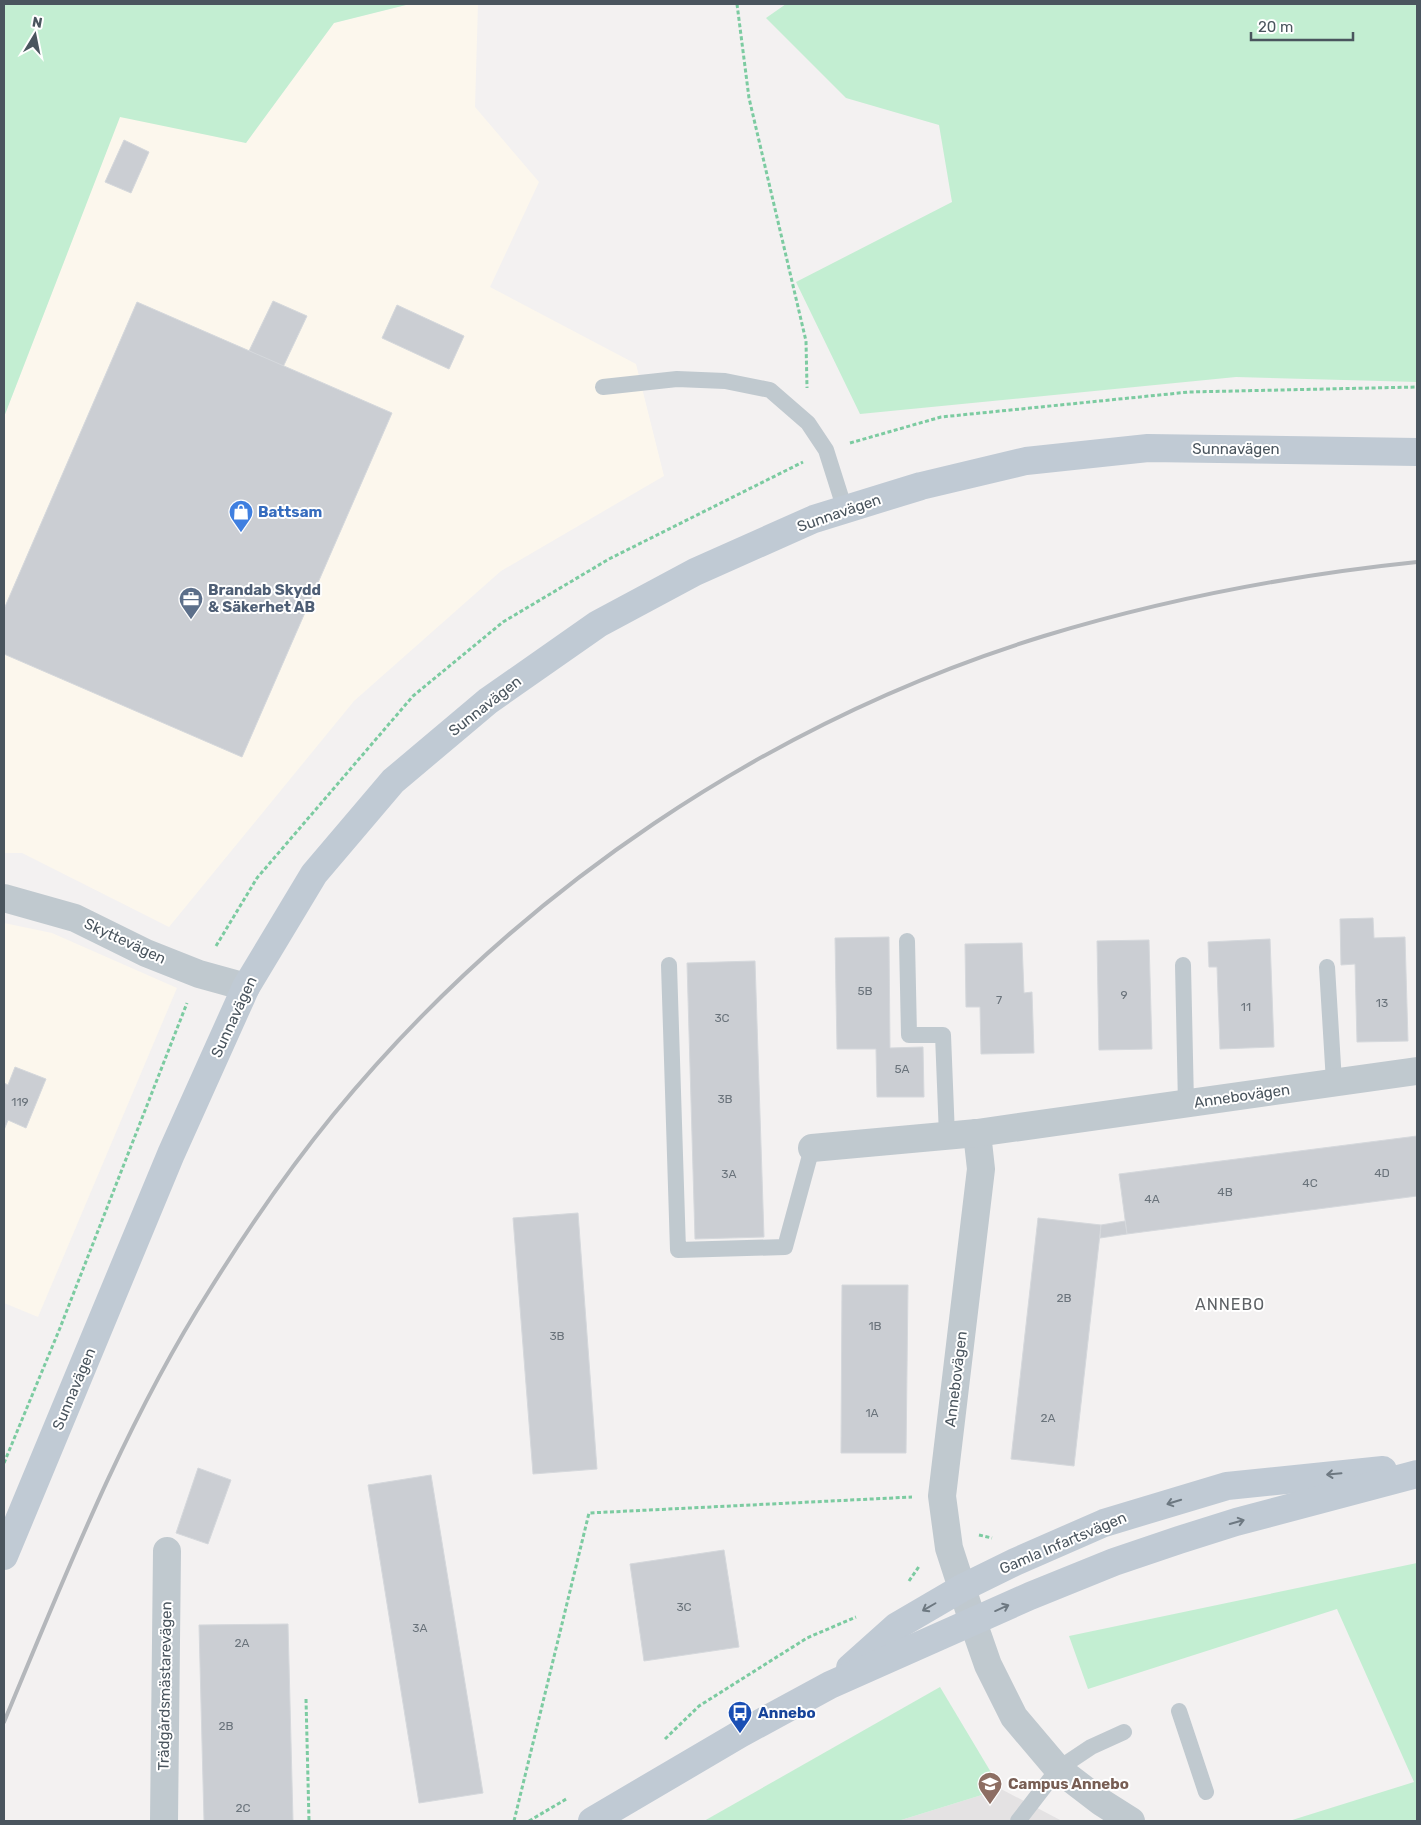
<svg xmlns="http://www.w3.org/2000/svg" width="1421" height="1825" font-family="Rubik,sans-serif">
<rect width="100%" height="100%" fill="#f3f1f1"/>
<g fill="#fcf7ed">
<path d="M410,4H478L475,107L539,182L490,287L636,364L664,476L501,571L354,701L169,927L22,853H4V417L120,116L246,143L334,23Z"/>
<path d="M4,923L52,933L177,988L38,1317L4,1303Z"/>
</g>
<path fill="#e4e2e3" d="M1001,1789L1062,1821H898Z"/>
<g fill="#c3eed2">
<path d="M4,4H410L334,23L246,143L120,117L4,417Z"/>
<path d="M786,4H1417V382L1236,377L860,414L796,282L952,202L939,125L846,98L766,18Z"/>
<path d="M1417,1563V1821H1289L1414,1782L1337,1609L1088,1689L1069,1636Z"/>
<path d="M940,1687L1001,1789L898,1821H704Z"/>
</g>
<g fill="#cbced3" stroke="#d5d8dc">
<path d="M124,140L149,152L131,193L105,182Z"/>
<path d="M273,301L307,316L283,367L249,351Z"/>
<path d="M137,302L392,413L242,757L4,654V609Z"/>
<path d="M397,305L464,336L449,369L382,338Z"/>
<path d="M1373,918L1374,938L1405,937L1408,1041L1357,1042L1355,964L1341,965L1340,919Z"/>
<path d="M889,937L890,1048L923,1047L924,1097H877L876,1049H837L835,938Z"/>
<path d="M1270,939L1274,1047L1220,1049L1217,967H1209L1208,942Z"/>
<path d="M1149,940L1152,1049L1099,1050L1097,941Z"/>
<path d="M1022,943L1024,993L1032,992L1034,1053L981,1054L980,1007H966L965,944Z"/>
<path d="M755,961L764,1237L695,1239L687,963Z"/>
<path d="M15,1067L46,1079L26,1128L8,1120L4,1130V1083L8,1085Z"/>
<path d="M1417,1136V1196L1127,1234L1119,1174Z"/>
<path d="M578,1213L597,1469L533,1474L513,1218Z"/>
<path d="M1038,1218L1101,1225L1074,1466L1011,1459Z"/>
<path d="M1125,1221L1127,1234L1100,1238L1101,1225Z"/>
<path d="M842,1285H908L906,1453H841Z"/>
<path d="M198,1468L231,1480L208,1544L176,1533Z"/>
<path d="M431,1475L483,1793L419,1803L368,1485Z"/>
<path d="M724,1550L739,1647L644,1661L630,1564Z"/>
<path d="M288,1624L293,1821H204L199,1625Z"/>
</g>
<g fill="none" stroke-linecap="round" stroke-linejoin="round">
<g stroke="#7ccba1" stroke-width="3" stroke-dasharray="4 2.5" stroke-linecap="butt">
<path d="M737,4L749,98L806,341L807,388"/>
<path d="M850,443L941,417L1189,392L1417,387"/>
<path d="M216,946L257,878L413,696L503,622L609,559L803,462"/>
<path d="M4,1463L60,1328L187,1003"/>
<path d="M979,1535L992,1538"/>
<path d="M909,1581L920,1565"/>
<path d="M306,1699L309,1821"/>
<path d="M665,1739L699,1706L807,1638L856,1617"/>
<path d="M514,1821L589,1513L912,1497"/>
<path d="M529,1821L568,1798"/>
</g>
<g stroke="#c0c9cf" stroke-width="16">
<path d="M603,387L677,379L725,381L770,390L808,423L826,450L845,510"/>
<path d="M907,941L909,1035H943L947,1136"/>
<path d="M669,965L678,1250L785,1247L812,1148"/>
<path d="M1183,965L1186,1104"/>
<path d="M1327,967L1334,1082"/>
<path d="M1179,1711L1206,1792"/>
<path d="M1018,1821L1058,1769L1091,1747L1124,1732"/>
</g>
<g stroke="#c0c9cf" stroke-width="28">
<path d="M4,898L75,918L146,953L199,974L246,987"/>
<path d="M977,1133L981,1169L942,1496L949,1548L973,1622L988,1665L1014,1717L1058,1769L1101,1802L1131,1821"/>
<path d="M812,1148L977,1133L1417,1071"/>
<path d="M164,1821L167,1551"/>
</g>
<g stroke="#c0cad4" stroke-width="28">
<path d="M4,1556L171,1154L246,987L314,874L393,781L488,701L598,624L695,572L814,519L921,486L1026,461L1148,448L1417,452"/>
<path d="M850,1668L897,1626L962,1588L1015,1562L1104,1523L1227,1486L1383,1470"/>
<path d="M592,1821L740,1734L830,1685L1030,1596L1114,1562L1179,1540L1236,1522L1417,1474"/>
</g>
<path stroke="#b4b7bb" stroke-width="4" d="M4,1722C65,1576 124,1425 209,1291C247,1230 288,1170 333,1115C516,892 768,721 1044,636C1166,599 1291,575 1417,562"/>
</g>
<defs><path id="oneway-shaft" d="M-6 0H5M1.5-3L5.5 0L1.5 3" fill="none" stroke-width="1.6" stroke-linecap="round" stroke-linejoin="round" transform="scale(1.25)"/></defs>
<g stroke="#6d7881">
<use href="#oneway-shaft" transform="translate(1334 1474) rotate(175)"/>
<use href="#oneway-shaft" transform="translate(1174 1502) rotate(163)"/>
<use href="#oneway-shaft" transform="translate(1237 1522) rotate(-16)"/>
<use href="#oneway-shaft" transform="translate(929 1607) rotate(150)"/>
<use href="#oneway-shaft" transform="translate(1002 1608) rotate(-24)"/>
</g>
<defs>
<symbol id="shop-pin" viewBox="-11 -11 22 30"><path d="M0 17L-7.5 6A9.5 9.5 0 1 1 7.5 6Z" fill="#3f7fe0" stroke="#fff"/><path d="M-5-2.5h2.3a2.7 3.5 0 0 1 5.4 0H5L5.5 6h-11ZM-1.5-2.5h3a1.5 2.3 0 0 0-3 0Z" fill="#fff"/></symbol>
<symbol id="office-pin" viewBox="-11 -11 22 30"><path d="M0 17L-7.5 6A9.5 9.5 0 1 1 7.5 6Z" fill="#5c6f8a" stroke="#fff"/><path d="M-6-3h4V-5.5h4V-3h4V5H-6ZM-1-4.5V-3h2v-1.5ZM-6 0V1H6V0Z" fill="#fff"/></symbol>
<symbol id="bus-pin" viewBox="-11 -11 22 30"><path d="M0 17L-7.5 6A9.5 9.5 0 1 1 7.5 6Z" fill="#1a4fb4" stroke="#fff"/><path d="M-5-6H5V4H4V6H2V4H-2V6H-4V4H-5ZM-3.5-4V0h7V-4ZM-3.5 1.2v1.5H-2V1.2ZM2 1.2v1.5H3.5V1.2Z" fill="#fff"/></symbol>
<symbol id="university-pin" viewBox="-11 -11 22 30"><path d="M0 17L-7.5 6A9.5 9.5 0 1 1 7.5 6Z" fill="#8d6e63" stroke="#fff"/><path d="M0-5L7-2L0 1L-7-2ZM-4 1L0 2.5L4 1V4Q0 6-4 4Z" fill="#fff"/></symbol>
</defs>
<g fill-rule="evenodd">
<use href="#shop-pin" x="227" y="498" width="28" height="38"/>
<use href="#office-pin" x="177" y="585" width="28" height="38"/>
<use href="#bus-pin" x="726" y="1699" width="28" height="38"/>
<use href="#university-pin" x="976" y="1770" width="28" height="38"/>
</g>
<g text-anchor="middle" stroke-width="4" stroke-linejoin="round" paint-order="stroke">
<g font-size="12" fill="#6a737b">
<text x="865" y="995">5B</text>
<text x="1124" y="999">9</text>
<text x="999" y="1004">7</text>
<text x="1382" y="1007">13</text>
<text x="1246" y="1011">11</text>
<text x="722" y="1022">3C</text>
<text x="902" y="1073">5A</text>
<text x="725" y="1103">3B</text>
<text x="20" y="1106">119</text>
<text x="1382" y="1177">4D</text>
<text x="729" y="1178">3A</text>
<text x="1310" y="1187">4C</text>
<text x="1225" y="1196">4B</text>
<text x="1152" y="1203">4A</text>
<text x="1064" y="1302">2B</text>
<text x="875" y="1330">1B</text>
<text x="557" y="1340">3B</text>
<text x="872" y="1417">1A</text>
<text x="1048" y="1422">2A</text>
<text x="684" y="1611">3C</text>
<text x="420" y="1632">3A</text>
<text x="242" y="1647">2A</text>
<text x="226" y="1730">2B</text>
<text x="243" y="1812">2C</text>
</g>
<g font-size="15" fill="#4a555e" stroke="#fff">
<text x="1236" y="454">Sunnavägen</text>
<text transform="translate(839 513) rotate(-19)" y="5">Sunnavägen</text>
<text transform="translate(485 706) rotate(-38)" y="5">Sunnavägen</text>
<text transform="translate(125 941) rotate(25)" y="5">Skyttevägen</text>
<text transform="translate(234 1017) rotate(-65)" y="5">Sunnavägen</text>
<text transform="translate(1242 1096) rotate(-8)" y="5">Annebovägen</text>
<text transform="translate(956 1379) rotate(-83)" y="5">Annebovägen</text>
<text transform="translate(74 1389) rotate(-67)" y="5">Sunnavägen</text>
<text transform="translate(1063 1543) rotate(-23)" y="5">Gamla Infartsvägen</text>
<text transform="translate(165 1686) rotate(-89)" y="5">Trädgårdsmästarevägen</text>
</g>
<g font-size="15" font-weight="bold" fill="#366cbe" stroke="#fff" text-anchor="start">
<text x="258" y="517">Battsam</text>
</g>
<g font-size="15" font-weight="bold" fill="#4e5e75" stroke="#fff" text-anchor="start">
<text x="208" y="595">Brandab Skydd<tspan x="208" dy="17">&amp; Säkerhet AB</tspan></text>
</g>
<g font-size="15" font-weight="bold" fill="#164399" stroke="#fff" text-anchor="start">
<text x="758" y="1718">Annebo</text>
</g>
<g font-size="15" font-weight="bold" fill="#785e54" stroke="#fff" text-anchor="start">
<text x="1008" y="1789">Campus Annebo</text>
</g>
<g font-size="16" letter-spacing="1" fill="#5e6266" stroke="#fff">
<text x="1230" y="1310">ANNEBO</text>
</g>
</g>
<rect width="1421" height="1825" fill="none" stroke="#4a555e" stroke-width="10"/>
<g transform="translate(35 35) rotate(10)" stroke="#ffffff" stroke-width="4" paint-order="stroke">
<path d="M0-4L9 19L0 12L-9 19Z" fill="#4a555e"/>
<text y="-8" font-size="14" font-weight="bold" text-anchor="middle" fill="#4a555e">N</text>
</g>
<path d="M1251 32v8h102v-8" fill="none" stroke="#4a555e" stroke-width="2.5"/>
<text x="1258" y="32" font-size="15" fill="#4a555e" stroke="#ffffff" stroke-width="4" paint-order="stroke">20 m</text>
</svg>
